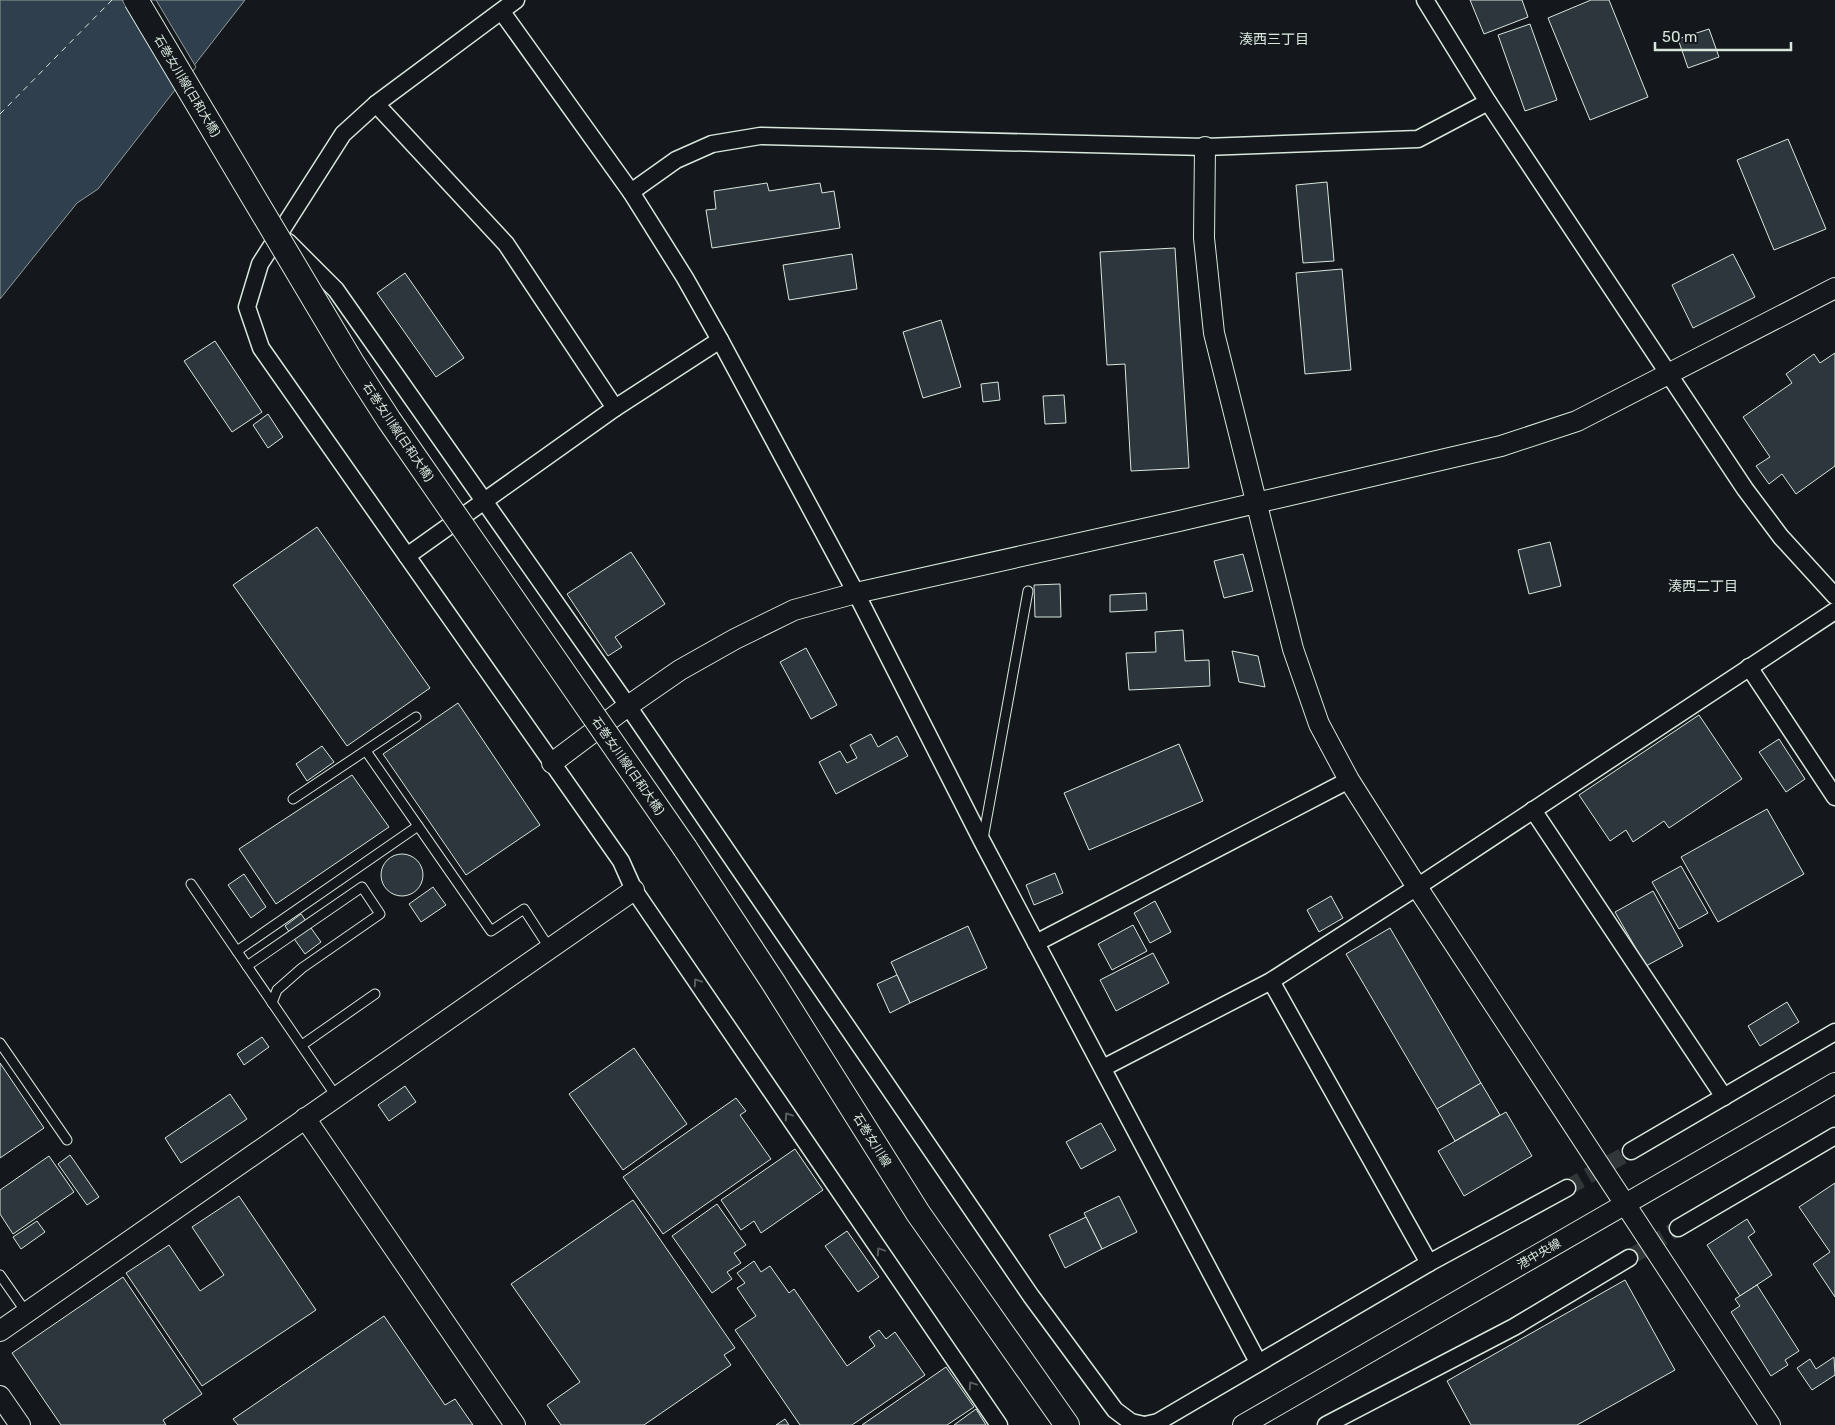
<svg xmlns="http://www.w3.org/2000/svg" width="1835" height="1425" font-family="Rubik,'Noto Sans JP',sans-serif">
<rect width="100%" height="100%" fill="#14181c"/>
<path fill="#2f3f4d" stroke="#939e99" d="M0,0H245L98,189L77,203L0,299Z"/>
<path fill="#14181c" stroke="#939e99" d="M122,0H156L196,67L177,92Z"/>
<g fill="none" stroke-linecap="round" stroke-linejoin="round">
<path stroke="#d8e6dc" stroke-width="1" stroke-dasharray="6 5" stroke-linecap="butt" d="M0,114L112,0"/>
</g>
<g fill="#2c363c" stroke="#d8e6dc">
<path d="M1470,0H1522L1528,17L1484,34Z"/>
<path d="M1591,0H1609L1648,97L1590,120L1548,18Z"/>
<path d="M1530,24L1557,100L1525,111L1498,35Z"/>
<path d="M1709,29L1719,57L1688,68L1678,39Z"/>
<path d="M1788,139L1826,229L1774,250L1737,160Z"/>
<path d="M1327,182L1334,261L1303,263L1296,185Z"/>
<path d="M767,183L769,191L820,183L822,193L834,191L840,228L712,248L706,210L716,209L714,191Z"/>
<path d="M1175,248L1189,468L1131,471L1125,364L1107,365L1100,252Z"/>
<path d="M852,254L857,289L789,300L783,265Z"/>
<path d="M1733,254L1755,297L1693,328L1672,285Z"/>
<path d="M1342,269L1351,370L1305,374L1296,273Z"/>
<path d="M405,273L464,358L436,377L377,293Z"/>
<path d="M941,320L961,387L923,398L903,332Z"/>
<path d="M215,341L262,412L232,432L184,361Z"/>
<path d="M1835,353V466L1796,494L1782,474L1769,484L1756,466L1770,457L1743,417L1792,383L1786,374L1814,354L1820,363Z"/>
<path d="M998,382L1000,400L983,402L981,384Z"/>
<path d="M1064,395L1066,423L1045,424L1043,396Z"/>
<path d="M268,414L283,437L268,448L253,425Z"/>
<path d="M317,527L430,688L347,746L233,585Z"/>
<path d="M1550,542L1561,586L1529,594L1518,550Z"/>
<path d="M631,552L665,604L615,637L622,647L608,656L567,594Z"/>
<path d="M1243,554L1253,591L1224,598L1214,561Z"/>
<path d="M1060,584L1061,617H1035L1034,585Z"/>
<path d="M1146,593L1147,610L1110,612V595Z"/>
<path d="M1183,630L1185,661L1209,660L1210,686L1129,690L1126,653L1156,652L1155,632Z"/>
<path d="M806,648L837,705L811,719L780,662Z"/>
<path d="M1232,651L1258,656L1265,687L1239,682Z"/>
<path d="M458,703L540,825L466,875L383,754Z"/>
<path d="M1699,715L1742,779L1669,828L1664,821L1633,842L1626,830L1610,841L1579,795Z"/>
<path d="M871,734L878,747L897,736L908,756L836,794L819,762L840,751L847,763L857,758L850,745Z"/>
<path d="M1779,739L1805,779L1786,792L1759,752Z"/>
<path d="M1179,744L1203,801L1089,850L1064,793Z"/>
<path d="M322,746L334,762L307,781L296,764Z"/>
<path d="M352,775L389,827L276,904L239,849Z"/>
<path d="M1767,809L1804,874L1718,922L1681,857Z"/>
<circle cx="402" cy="875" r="21"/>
<path d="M1681,866L1708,913L1679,929L1652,882Z"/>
<path d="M1055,873L1063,893L1034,905L1026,885Z"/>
<path d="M244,874L266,907L251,918L228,885Z"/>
<path d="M433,887L446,905L421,922L409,904Z"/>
<path d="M1653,891L1683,946L1646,966L1615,912Z"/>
<path d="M1331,896L1343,918L1319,932L1307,910Z"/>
<path d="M1155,901L1171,932L1150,943L1134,913Z"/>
<path d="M301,914L321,942L305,954L285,926Z"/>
<path d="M1133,925L1147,951L1112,970L1098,944Z"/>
<path d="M968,926L987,968L910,1003L891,962Z"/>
<path d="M1390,928L1481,1083L1437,1109L1346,954Z"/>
<path d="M1153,953L1169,983L1116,1011L1100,980Z"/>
<path d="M897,975L910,1003L890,1013L877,984Z"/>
<path d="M1787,1002L1799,1022L1760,1046L1748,1026Z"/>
<path d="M262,1037L269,1047L244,1065L237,1054Z"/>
<path d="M634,1048L687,1124L623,1170L569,1094Z"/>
<path d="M0,1063L44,1128L0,1158Z"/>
<path d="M1481,1083L1500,1115L1455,1141L1437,1109Z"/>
<path d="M405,1086L416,1102L389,1121L378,1105Z"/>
<path d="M230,1094L247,1119L181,1163L165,1138Z"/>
<path d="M736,1098L746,1111L740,1115L771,1159L663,1234L623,1177Z"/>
<path d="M1506,1112L1532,1156L1464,1196L1438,1151Z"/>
<path d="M1101,1123L1116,1150L1081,1169L1066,1142Z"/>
<path d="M795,1149L823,1190L761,1233L754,1221L741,1230L721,1200Z"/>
<path d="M70,1155L99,1197L87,1205L58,1164Z"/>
<path d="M49,1156L74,1192L13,1234L0,1214V1190Z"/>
<path d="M1835,1183V1297L1813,1264L1830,1252L1799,1207Z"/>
<path d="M239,1196L316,1310L202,1386L126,1273L169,1245L200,1291L224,1275L192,1227Z"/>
<path d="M1119,1196L1137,1232L1102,1249L1084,1213Z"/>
<path d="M633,1200L735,1348L724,1355L731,1365L644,1425H561L547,1405L580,1382L511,1284Z"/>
<path d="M717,1204L746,1245L734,1253L741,1263L727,1272L732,1279L712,1293L672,1236Z"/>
<path d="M1086,1217L1102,1249L1065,1268L1049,1235Z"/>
<path d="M1747,1219L1755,1232L1748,1237L1772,1275L1740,1296L1707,1245Z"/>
<path d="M37,1221L45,1232L21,1249L13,1237Z"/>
<path d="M847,1231L879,1277L858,1292L825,1246Z"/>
<path d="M754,1261L761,1272L770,1266L789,1293L794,1289L847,1366L875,1346L869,1337L879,1330L886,1339L895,1332L925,1375L852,1425H800L735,1330L756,1316L737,1288L745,1283L737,1273Z"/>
<path d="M123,1277L202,1394L163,1420L166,1425H61L12,1353Z"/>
<path d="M1625,1280L1675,1370L1577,1425H1471L1447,1381Z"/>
<path d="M1757,1285L1799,1351L1785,1360L1788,1365L1771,1376L1731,1312L1740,1306L1735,1299Z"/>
<path d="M384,1316L445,1405L455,1399L473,1425H238L233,1419Z"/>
<path d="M1834,1357L1835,1375L1812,1390L1797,1368L1810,1359L1816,1369Z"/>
<path d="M946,1367L974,1407L947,1425H862Z"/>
<path d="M976,1409L986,1425H954Z"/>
<path d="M785,1419L789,1425H776Z"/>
</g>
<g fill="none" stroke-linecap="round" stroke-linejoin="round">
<g stroke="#313739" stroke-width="16" stroke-dasharray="16 8" stroke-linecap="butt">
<path d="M1567,1188L1631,1151"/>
<path d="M1629,1258L1678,1228"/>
</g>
<defs>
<g id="service">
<path d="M366,751L491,931L524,909L550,949"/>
<path d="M293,799L416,717"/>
<path d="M983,839L1028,591"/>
<path d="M191,884L336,1096"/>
<path d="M237,951L418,826"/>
<path d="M247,966L362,887L380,914L302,968L277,990L272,1003"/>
<path d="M0,1043L67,1140"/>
<path d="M302,1045L375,994"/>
<path d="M0,1275L26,1312"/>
</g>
<g id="minor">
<path d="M516,0L376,104L343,134L260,264L247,307L261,348L621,861L634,890L999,1425"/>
<path d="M1425,0L1488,102L1745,489L1781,537L1835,596"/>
<path d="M502,12L631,192L685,278L720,340L856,593L982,841L1258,1362"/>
<path d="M376,104L506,244L615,408"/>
<path d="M631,192L676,160L712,144L760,136L1205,147L1418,139L1488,102"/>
<path d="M288,242L336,290L628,706L1031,1296L1115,1410L1131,1422L1144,1425"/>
<path d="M407,556L615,408L720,340"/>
<path d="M1749,667L1835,797"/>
<path d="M1533,810L1724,1097"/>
<path d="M1036,943L1349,780"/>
<path d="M1271,981L1429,1263"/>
<path d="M1103,1068L1271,981L1417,887L1835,611"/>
<path d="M1631,1151L1835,1032"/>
<path d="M1678,1228L1835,1136"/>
<path d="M1145,1425L1158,1422L1429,1263L1567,1188"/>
<path d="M1326,1425L1514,1327L1629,1258"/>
</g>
<g id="tertiary">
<path d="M1205,147L1204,238L1214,333L1293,649L1319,724L1349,780L1417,887L1770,1425"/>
<path d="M552,763L628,706L680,670L735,639L794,610L856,593L1179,521L1501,446L1577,421L1835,288"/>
<path d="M305,1118L515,1425"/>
<path d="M0,1331L634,890"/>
<path d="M0,1396L20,1425"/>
<path d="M1243,1425L1835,1083"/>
</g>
<path id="secondary" d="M685,848L773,982L918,1213L1067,1425"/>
</defs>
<use href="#service" stroke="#d8e6dc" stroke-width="11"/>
<use href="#minor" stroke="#d8e6dc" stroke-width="19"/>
<use href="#tertiary" stroke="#d8e6dc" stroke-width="22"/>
<use href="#secondary" stroke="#d8e6dc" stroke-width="26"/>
<use href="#service" stroke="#14181c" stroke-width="9"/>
<use href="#minor" stroke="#14181c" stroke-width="16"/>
<use href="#tertiary" stroke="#14181c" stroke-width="20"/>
<use href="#secondary" stroke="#14181c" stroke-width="24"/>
<defs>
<path id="secondary-bridge" d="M136,0L351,361L389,420L685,848"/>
</defs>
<use href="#secondary-bridge" stroke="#d8e6dc" stroke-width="26" stroke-linecap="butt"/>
<use href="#secondary-bridge" stroke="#14181c" stroke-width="24"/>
</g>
<defs><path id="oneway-chevron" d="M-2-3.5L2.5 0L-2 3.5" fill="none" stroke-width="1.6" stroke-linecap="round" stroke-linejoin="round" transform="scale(1.25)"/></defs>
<g stroke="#59605f">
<use href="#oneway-chevron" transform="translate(697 982) rotate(-124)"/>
<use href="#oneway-chevron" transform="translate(788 1116) rotate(-124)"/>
<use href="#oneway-chevron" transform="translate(880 1251) rotate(-124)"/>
<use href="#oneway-chevron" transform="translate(972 1385) rotate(-124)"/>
</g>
<g text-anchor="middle" stroke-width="4" stroke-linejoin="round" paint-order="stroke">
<g font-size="12" fill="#d8e6dc" stroke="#14181c">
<text transform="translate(187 86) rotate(59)" y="4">石巻女川線(日和大橋)</text>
<text transform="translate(398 432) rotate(56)" y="4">石巻女川線(日和大橋)</text>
<text transform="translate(628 766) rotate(55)" y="4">石巻女川線(日和大橋)</text>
<text transform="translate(872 1140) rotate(58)" y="4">石巻女川線</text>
<text transform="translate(1539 1254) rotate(-30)" y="4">港中央線</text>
</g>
<g font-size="14" fill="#d8e6dc" stroke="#14181c">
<text x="1274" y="44">湊西三丁目</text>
<text x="1703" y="591">湊西二丁目</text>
</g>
</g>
<path d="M1655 42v8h136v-8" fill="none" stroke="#d8e6dc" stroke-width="2.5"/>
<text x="1662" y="42" font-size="15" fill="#d8e6dc" stroke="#14181c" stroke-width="4" paint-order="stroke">50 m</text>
</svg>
